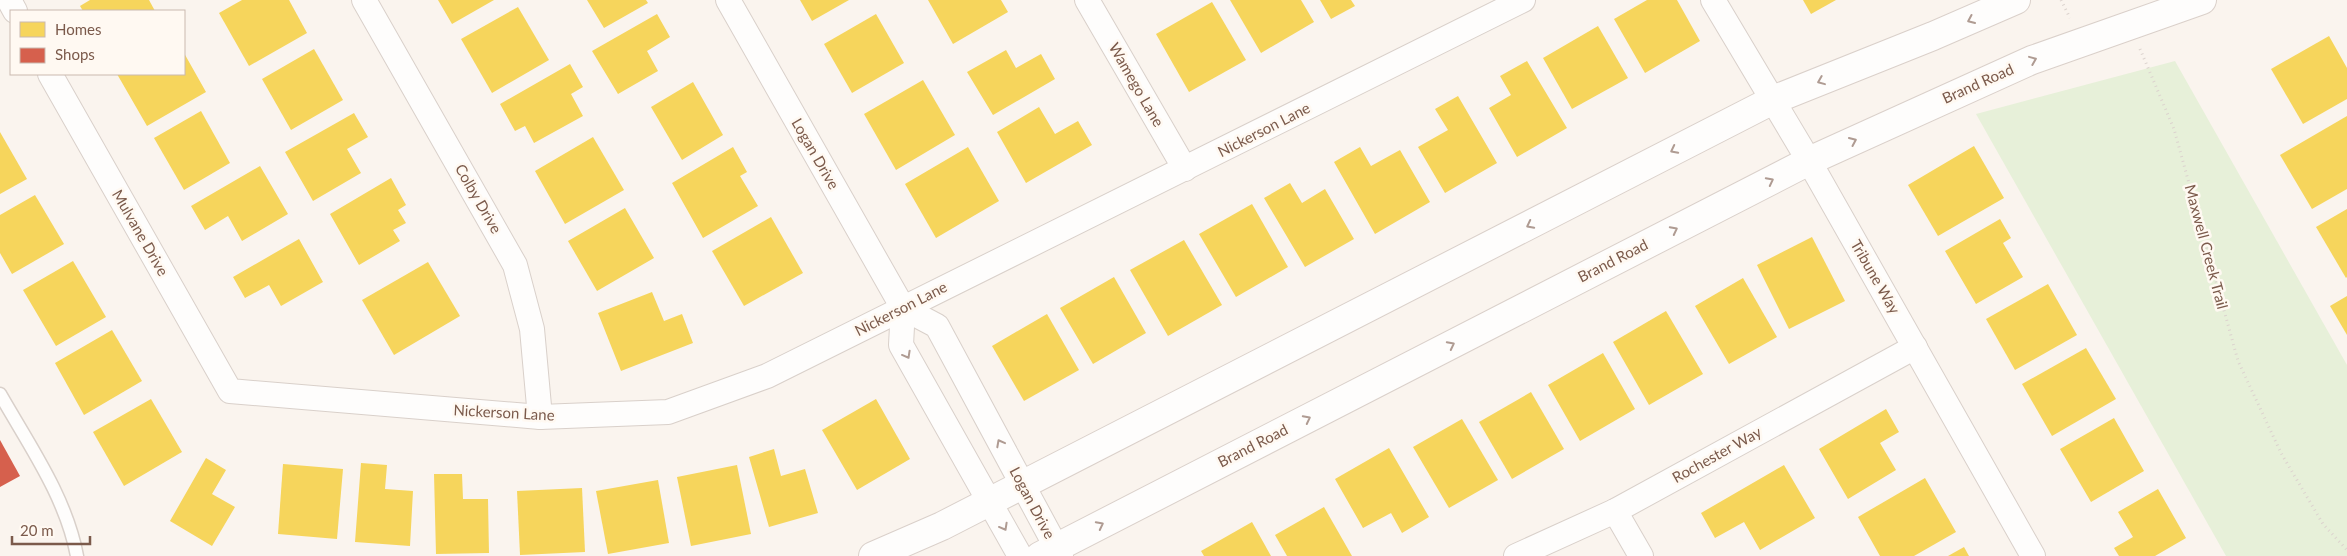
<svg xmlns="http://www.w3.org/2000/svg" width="2347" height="556" font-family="Lato,sans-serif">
<rect width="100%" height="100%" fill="#faf4ee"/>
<path fill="#e7f0d9" d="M2175,61L2347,365V556H2226L1976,114Z"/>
<g fill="#f6d55c">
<path d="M90,0H149L155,11H83L80,6Z"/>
<path d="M242,0H289L307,33L249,66L219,13Z"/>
<path d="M438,0H494L452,24Z"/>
<path d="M587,0H646L648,3L604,28Z"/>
<path d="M800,0H849L812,21Z"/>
<path d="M928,0H1001L1008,12L953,44Z"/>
<path d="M1230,0H1301L1314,22L1261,53Z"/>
<path d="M1320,0H1351L1355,6L1331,19Z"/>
<path d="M1647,0H1677L1700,41L1645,73L1614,19Z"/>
<path d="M1803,0H1836L1811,14Z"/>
<path d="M1212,2L1246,60L1189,92L1156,34Z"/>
<path d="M518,7L549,60L492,93L461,39Z"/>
<path d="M657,14L670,37L647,51L658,71L618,94L592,51Z"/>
<path d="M876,14L904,63L852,93L824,44Z"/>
<path d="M1598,26L1628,78L1572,109L1543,58Z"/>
<path d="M2329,36L2347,68V99L2303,124L2271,69Z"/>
<path d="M314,49L343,100L291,130L262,79Z"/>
<path d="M1006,50L1016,68L1041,54L1055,79L993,115L967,72Z"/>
<path d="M184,53L206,92L147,126L117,74H184Z"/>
<path d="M1527,61L1567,128L1517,157L1489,108L1511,95L1500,76Z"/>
<path d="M570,64L583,87L571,94L583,116L534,143L525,126L515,131L500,104Z"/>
<path d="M923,80L955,135L896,170L864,114Z"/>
<path d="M693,82L723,135L682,160L651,107Z"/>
<path d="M1458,96L1497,163L1445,193L1418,147L1448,130L1435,109Z"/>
<path d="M1039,107L1055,134L1078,121L1092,145L1026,183L997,132Z"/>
<path d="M201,111L230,163L184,190L154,138Z"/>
<path d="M354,113L368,137L347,149L361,173L313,201L285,152Z"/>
<path d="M2347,116V189L2312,209L2280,155Z"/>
<path d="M0,132L27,179L0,194Z"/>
<path d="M593,137L624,190L565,224L535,171Z"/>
<path d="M1974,146L2004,198L1938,236L1908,185Z"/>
<path d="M733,147L747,172L740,176L758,206L703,238L672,183Z"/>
<path d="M968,147L999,201L936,238L905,184Z"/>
<path d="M1360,147L1371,166L1400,150L1430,202L1375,234L1334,162Z"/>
<path d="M260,166L288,214L242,241L228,216L205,230L191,206Z"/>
<path d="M391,178L406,205L398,210L406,223L393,230L400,241L359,265L330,214Z"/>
<path d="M1290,183L1302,203L1325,189L1354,239L1305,267L1264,198Z"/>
<path d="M35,195L64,244L12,274L0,253V215Z"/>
<path d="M1252,204L1288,267L1236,297L1199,234Z"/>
<path d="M625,208L654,258L597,291L568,241Z"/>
<path d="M2347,209V277L2346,278L2316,227Z"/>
<path d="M771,217L803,273L744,306L712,251Z"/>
<path d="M2000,219L2011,238L2003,243L2023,277L1976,304L1945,251Z"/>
<path d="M1812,237L1845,301L1789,329L1757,265Z"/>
<path d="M299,239L323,282L281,306L269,285L245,298L233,277Z"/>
<path d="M1184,240L1222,305L1168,336L1130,270Z"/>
<path d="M73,261L106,317L56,346L23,290Z"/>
<path d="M428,262L460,316L394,355L362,300Z"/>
<path d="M1114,277L1146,333L1093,364L1060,308Z"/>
<path d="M1743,278L1777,337L1729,364L1695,306Z"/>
<path d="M2048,284L2077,335L2015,370L1986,319Z"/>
<path d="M652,292L664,321L682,314L693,343L621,371L598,313Z"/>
<path d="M2347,296V335L2330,306Z"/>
<path d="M1666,311L1703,374L1649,405L1613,342Z"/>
<path d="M1047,314L1079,370L1024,401L992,346Z"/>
<path d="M112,330L142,381L84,415L55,363Z"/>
<path d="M2086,348L2116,399L2052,436L2022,384Z"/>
<path d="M1603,353L1635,409L1580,441L1548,385Z"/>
<path d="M1531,392L1564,449L1512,479L1479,422Z"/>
<path d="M151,399L182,452L124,486L93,432Z"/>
<path d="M876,399L910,459L857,490L822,430Z"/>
<path d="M1886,409L1899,432L1880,443L1896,470L1848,499L1819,449Z"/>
<path d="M2114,418L2144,471L2091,502L2060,449Z"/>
<path d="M1462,419L1498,480L1449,508L1413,447Z"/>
<path d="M1389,448L1429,517L1402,533L1391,513L1363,528L1335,479Z"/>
<path d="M774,449L781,476L805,469L818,513L769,527L749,457Z"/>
<path d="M206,458L226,470L212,494L235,507L212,546L170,521Z"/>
<path d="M361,463L387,465L385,489L413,491L410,546L355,542Z"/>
<path d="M283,464L343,469L337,539L278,534Z"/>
<path d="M737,465L751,534L691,546L677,477Z"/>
<path d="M1784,465L1815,518L1760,550L1744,522L1715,538L1701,513Z"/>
<path d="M434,474H462L463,499H488L489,553L436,554Z"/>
<path d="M1925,478L1956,532L1914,556H1880L1858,517Z"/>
<path d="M658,480L669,543L608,554L596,491Z"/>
<path d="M582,488L585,552L520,555L517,491Z"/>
<path d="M2158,489L2186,538L2155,556H2119L2114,548L2133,537L2118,512Z"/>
<path d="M1324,507L1352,556H1287L1275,535Z"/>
<path d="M1252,522L1271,556H1204L1201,551Z"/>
<path d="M1964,547L1969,556H1948Z"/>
</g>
<path fill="#d6604d" d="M0,440L20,476L0,487Z"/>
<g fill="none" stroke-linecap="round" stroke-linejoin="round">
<defs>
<path id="lane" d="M0,394C29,445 66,497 77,556"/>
<g id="street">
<path d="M9,0L15,11"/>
<path d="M364,0L515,265L532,329L540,417"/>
<path d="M728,0L903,308L901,345L1020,556"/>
<path d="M1087,0L1185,169"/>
<path d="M1713,0L1809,161L2033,556"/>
<path d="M50,74L230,391L540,417L668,412L767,376L1523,0"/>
<path d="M903,308L937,326L1061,556"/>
<path d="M1615,511L1641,556"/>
<path d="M1516,556L1615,511L1915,347"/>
</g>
<g id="secondary">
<path d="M873,556L942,526L1773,100L1933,36L2016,0"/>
<path d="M1040,556L1809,161L2032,60L2202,0"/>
</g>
</defs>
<use href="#lane" stroke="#d9d0ca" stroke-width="15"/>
<use href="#street" stroke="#d9d0ca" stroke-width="26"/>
<use href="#secondary" stroke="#dad0ca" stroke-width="30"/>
<g stroke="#dcd3ce" stroke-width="3" stroke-dasharray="1 4" stroke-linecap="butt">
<path d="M2061,0L2070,18"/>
<path d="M2140,49L2174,129L2238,361L2281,453L2323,524L2347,550"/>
</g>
<use href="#lane" stroke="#fefdfc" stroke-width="12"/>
<use href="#street" stroke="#fefdfc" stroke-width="24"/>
<use href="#secondary" stroke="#fefdfc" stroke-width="28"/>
</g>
<defs><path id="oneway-chevron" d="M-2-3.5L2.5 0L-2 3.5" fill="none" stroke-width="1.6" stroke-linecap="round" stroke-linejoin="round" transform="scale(1.25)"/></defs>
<g stroke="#af9b92">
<use href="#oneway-chevron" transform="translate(1971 20) rotate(156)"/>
<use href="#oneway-chevron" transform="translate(2033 60) rotate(-22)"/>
<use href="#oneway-chevron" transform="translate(1821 81) rotate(158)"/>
<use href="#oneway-chevron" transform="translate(1853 141) rotate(-24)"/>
<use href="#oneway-chevron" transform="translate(1674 150) rotate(153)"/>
<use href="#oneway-chevron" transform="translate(1770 181) rotate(-27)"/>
<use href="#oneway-chevron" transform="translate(1530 225) rotate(153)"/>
<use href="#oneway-chevron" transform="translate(1674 230) rotate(-27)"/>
<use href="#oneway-chevron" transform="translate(1451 345) rotate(-27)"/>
<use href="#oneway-chevron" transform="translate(907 355) rotate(61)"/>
<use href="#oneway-chevron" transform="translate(1307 419) rotate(-27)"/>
<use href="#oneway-chevron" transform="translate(1000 443) rotate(-118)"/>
<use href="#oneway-chevron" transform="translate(1100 525) rotate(-27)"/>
<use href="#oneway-chevron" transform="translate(1004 527) rotate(61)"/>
</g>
<g text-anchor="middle" stroke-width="5" stroke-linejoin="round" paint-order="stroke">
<g font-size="15" fill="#7b5a4b" stroke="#fff9f2">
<text transform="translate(1978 84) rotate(-24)" y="5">Brand Road</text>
<text transform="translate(1136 85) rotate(60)" y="5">Wamego Lane</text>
<text transform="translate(1264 130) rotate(-27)" y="5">Nickerson Lane</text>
<text transform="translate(815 154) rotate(60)" y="5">Logan Drive</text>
<text transform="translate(478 199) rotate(60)" y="5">Colby Drive</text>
<text transform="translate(140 233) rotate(60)" y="5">Mulvane Drive</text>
<text transform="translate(2206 247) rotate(75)" y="5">Maxwell Creek Trail</text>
<text transform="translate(1613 261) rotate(-27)" y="5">Brand Road</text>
<text transform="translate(1875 277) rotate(60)" y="5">Tribune Way</text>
<text transform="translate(901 309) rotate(-27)" y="5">Nickerson Lane</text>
<text transform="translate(504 413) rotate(3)" y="5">Nickerson Lane</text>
<text transform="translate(1253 446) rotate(-27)" y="5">Brand Road</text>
<text transform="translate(1717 455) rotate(-29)" y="5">Rochester Way</text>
<text transform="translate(1032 503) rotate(62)" y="5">Logan Drive</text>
</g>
</g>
<rect x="10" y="10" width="175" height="65" fill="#fff9f2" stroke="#cab9af"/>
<rect x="20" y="22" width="25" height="15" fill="#f6d55c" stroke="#cab9af"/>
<text x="55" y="35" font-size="15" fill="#7b5a4b">Homes</text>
<rect x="20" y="48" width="25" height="15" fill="#d6604d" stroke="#cab9af"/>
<text x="55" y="60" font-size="15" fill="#7b5a4b">Shops</text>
<path d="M12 536v8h78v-8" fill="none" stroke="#7b5a4b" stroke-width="2.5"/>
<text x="20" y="536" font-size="15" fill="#7b5a4b" stroke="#fff9f2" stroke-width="4" paint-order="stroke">20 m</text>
</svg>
